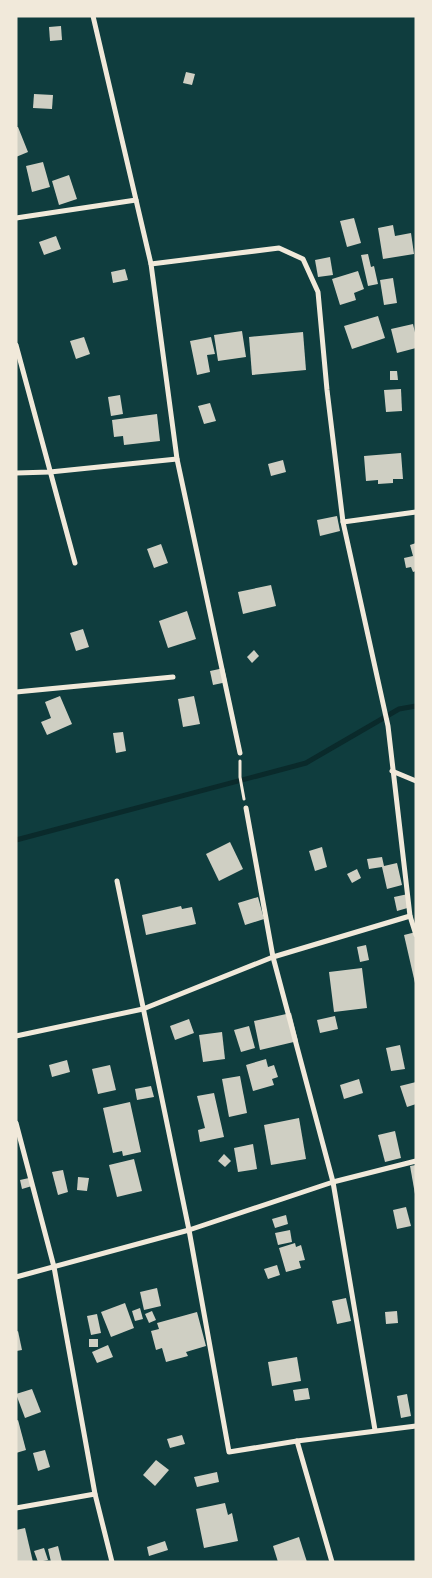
<svg xmlns="http://www.w3.org/2000/svg" width="432" height="1578" font-family="Overpass,sans-serif">
<rect width="100%" height="100%" fill="#0f3d3e"/>
<g fill="none" stroke-linecap="round" stroke-linejoin="round">
<path stroke="#0a2a2b" stroke-width="5" d="M16,840L306,763L399,709L416,706"/>
</g>
<g fill="#cfcfc3">
<path d="M61,26L62,40L50,41L49,27Z"/>
<path d="M186,72L195,74L192,85L183,83Z"/>
<path d="M34,94L53,95L52,109L33,108Z"/>
<path d="M16,127H18L28,152L16,157Z"/>
<path d="M43,162L50,187L32,192L26,166Z"/>
<path d="M69,175L77,199L59,205L52,181Z"/>
<path d="M354,218L361,243L347,247L340,221Z"/>
<path d="M393,225L395,236L411,233L414,254L383,259L378,228Z"/>
<path d="M56,236L61,249L44,255L39,242Z"/>
<path d="M368,254L371,267L374,266L378,284L368,286L361,255Z"/>
<path d="M330,257L333,275L318,277L315,260Z"/>
<path d="M125,269L128,280L113,283L111,272Z"/>
<path d="M358,271L364,289L354,293L356,300L340,305L332,279Z"/>
<path d="M393,278L397,303L384,305L380,280Z"/>
<path d="M378,316L385,338L352,349L344,326Z"/>
<path d="M413,324L416,337V348L397,353L391,329Z"/>
<path d="M242,331L246,357L218,361L214,335Z"/>
<path d="M303,332L306,370L252,375L249,337Z"/>
<path d="M84,337L90,354L76,359L70,341Z"/>
<path d="M211,337L215,354L207,355L210,372L197,375L190,341Z"/>
<path d="M390,371H397L398,380H390Z"/>
<path d="M401,389L402,411L386,412L384,390Z"/>
<path d="M120,395L123,414L111,416L108,397Z"/>
<path d="M210,403L216,421L204,424L198,406Z"/>
<path d="M157,414L160,441L124,445L123,436L114,437L112,420Z"/>
<path d="M401,453L403,479H393V483L378,484V480L366,481L364,456Z"/>
<path d="M283,460L286,472L271,476L268,464Z"/>
<path d="M337,516L340,531L320,536L317,520Z"/>
<path d="M416,543V571L413,572L411,567L406,568L404,558L413,556L410,545Z"/>
<path d="M161,544L168,563L154,568L147,549Z"/>
<path d="M271,585L276,606L243,614L238,592Z"/>
<path d="M187,611L196,639L168,648L159,621Z"/>
<path d="M83,629L89,647L76,651L70,633Z"/>
<path d="M254,650L259,656L252,663L247,657Z"/>
<path d="M224,668L227,682L213,685L210,671Z"/>
<path d="M60,696L72,724L47,735L41,722L51,718L45,702Z"/>
<path d="M194,696L200,724L183,727L178,699Z"/>
<path d="M123,732L126,751L116,753L113,733Z"/>
<path d="M230,842L243,869L219,881L206,854Z"/>
<path d="M322,847L327,867L315,871L309,851Z"/>
<path d="M382,857L384,866L397,863L402,885L387,889L382,867L369,869L367,859Z"/>
<path d="M357,869L361,878L352,883L347,874Z"/>
<path d="M408,894L411,907L397,911L394,897Z"/>
<path d="M258,897L264,919L245,925L238,903Z"/>
<path d="M181,906L182,909L192,907L196,924L146,935L142,915Z"/>
<path d="M416,932V983H415L404,935Z"/>
<path d="M366,945L369,960L360,962L357,947Z"/>
<path d="M362,968L367,1008L334,1012L329,972Z"/>
<path d="M291,1013L298,1041L260,1050L254,1021Z"/>
<path d="M335,1016L338,1029L320,1033L317,1020Z"/>
<path d="M189,1019L194,1033L175,1040L170,1026Z"/>
<path d="M249,1026L255,1048L241,1052L234,1030Z"/>
<path d="M222,1032L225,1059L203,1062L199,1035Z"/>
<path d="M400,1045L405,1069L391,1071L386,1048Z"/>
<path d="M266,1059L268,1067L274,1065L278,1077L272,1079L274,1085L253,1091L246,1065Z"/>
<path d="M67,1060L70,1072L52,1077L49,1065Z"/>
<path d="M110,1065L116,1090L98,1094L92,1069Z"/>
<path d="M240,1076L247,1113L229,1117L222,1079Z"/>
<path d="M359,1079L363,1093L344,1099L340,1085Z"/>
<path d="M416,1082V1104L407,1107L400,1086Z"/>
<path d="M151,1086L154,1097L137,1100L135,1089Z"/>
<path d="M214,1093L224,1137L200,1142L198,1130L205,1128L197,1096Z"/>
<path d="M130,1102L141,1152L123,1156L122,1151L113,1153L103,1108Z"/>
<path d="M299,1118L306,1159L271,1165L264,1125Z"/>
<path d="M395,1131L401,1158L385,1162L378,1135Z"/>
<path d="M253,1144L257,1169L238,1172L234,1148Z"/>
<path d="M224,1154L231,1161L225,1167L218,1161Z"/>
<path d="M134,1159L142,1191L117,1197L109,1165Z"/>
<path d="M416,1165V1194H415L410,1166Z"/>
<path d="M63,1170L68,1192L58,1195L52,1172Z"/>
<path d="M78,1177L89,1178L87,1191L77,1190Z"/>
<path d="M29,1178L32,1186L22,1189L20,1180Z"/>
<path d="M406,1207L411,1226L397,1229L393,1210Z"/>
<path d="M286,1215L288,1224L275,1228L272,1219Z"/>
<path d="M290,1230L292,1242L278,1245L275,1233Z"/>
<path d="M295,1243L296,1247L301,1245L305,1260L299,1261L301,1268L286,1272L279,1248Z"/>
<path d="M277,1265L280,1275L268,1279L264,1269Z"/>
<path d="M157,1288L161,1306L144,1310L140,1292Z"/>
<path d="M346,1298L351,1321L337,1324L332,1301Z"/>
<path d="M125,1303L134,1328L111,1337L101,1312Z"/>
<path d="M140,1308L143,1319L135,1321L132,1311Z"/>
<path d="M152,1311L156,1320L149,1323L145,1314Z"/>
<path d="M397,1311L398,1323L386,1324L385,1312Z"/>
<path d="M197,1312L206,1346L186,1352L188,1356L166,1362L162,1348L156,1350L151,1331L159,1329L157,1323Z"/>
<path d="M97,1314L101,1333L91,1335L87,1316Z"/>
<path d="M18,1331L22,1350L16,1351V1332Z"/>
<rect x="89" y="1339" width="9" height="8"/>
<path d="M108,1345L113,1357L97,1363L92,1352Z"/>
<path d="M297,1357L301,1381L272,1386L268,1362Z"/>
<path d="M308,1388L310,1399L295,1401L293,1390Z"/>
<path d="M32,1389L41,1412L25,1418L16,1394Z"/>
<path d="M407,1394L411,1416L401,1418L397,1396Z"/>
<path d="M18,1420L26,1450L16,1453V1421Z"/>
<path d="M182,1435L185,1444L170,1448L167,1439Z"/>
<path d="M45,1450L50,1467L38,1471L33,1453Z"/>
<path d="M156,1460L169,1470L155,1486L143,1475Z"/>
<path d="M217,1472L219,1482L197,1487L194,1477Z"/>
<path d="M225,1503L228,1515L232,1513L238,1541L204,1548L196,1509Z"/>
<path d="M25,1528L33,1562H16V1530Z"/>
<path d="M299,1537L307,1562H278L273,1546Z"/>
<path d="M165,1541L168,1550L149,1556L147,1547Z"/>
<path d="M58,1546L62,1562H51L48,1549Z"/>
<path d="M44,1548L48,1560L38,1562L34,1551Z"/>
</g>
<g fill="none" stroke-linecap="round" stroke-linejoin="round">
<path stroke="#f1e9da" stroke-width="3" d="M240,761V777L244,799"/>
<g stroke="#f1e9da" stroke-width="5">
<path d="M93,16L151,264L177,459L240,753"/>
<path d="M16,218L136,200"/>
<path d="M151,264L279,248L303,259L318,292L327,390L343,522L388,726L410,916L416,935"/>
<path d="M16,345L75,563"/>
<path d="M16,473L50,472L177,459"/>
<path d="M343,522L416,512"/>
<path d="M16,692L173,677"/>
<path d="M392,771L416,781"/>
<path d="M246,808L273,957L333,1182L375,1430"/>
<path d="M117,881L189,1230L229,1452L297,1441L416,1426"/>
<path d="M16,1036L143,1009L273,957L410,916"/>
<path d="M16,1123L54,1267L95,1494L112,1562"/>
<path d="M16,1277L189,1230L333,1182L416,1161"/>
<path d="M297,1441L332,1562"/>
<path d="M16,1508L95,1494"/>
</g>
</g>
<rect width="432" height="1578" fill="none" stroke="#f1e9da" stroke-width="35"/>
</svg>
